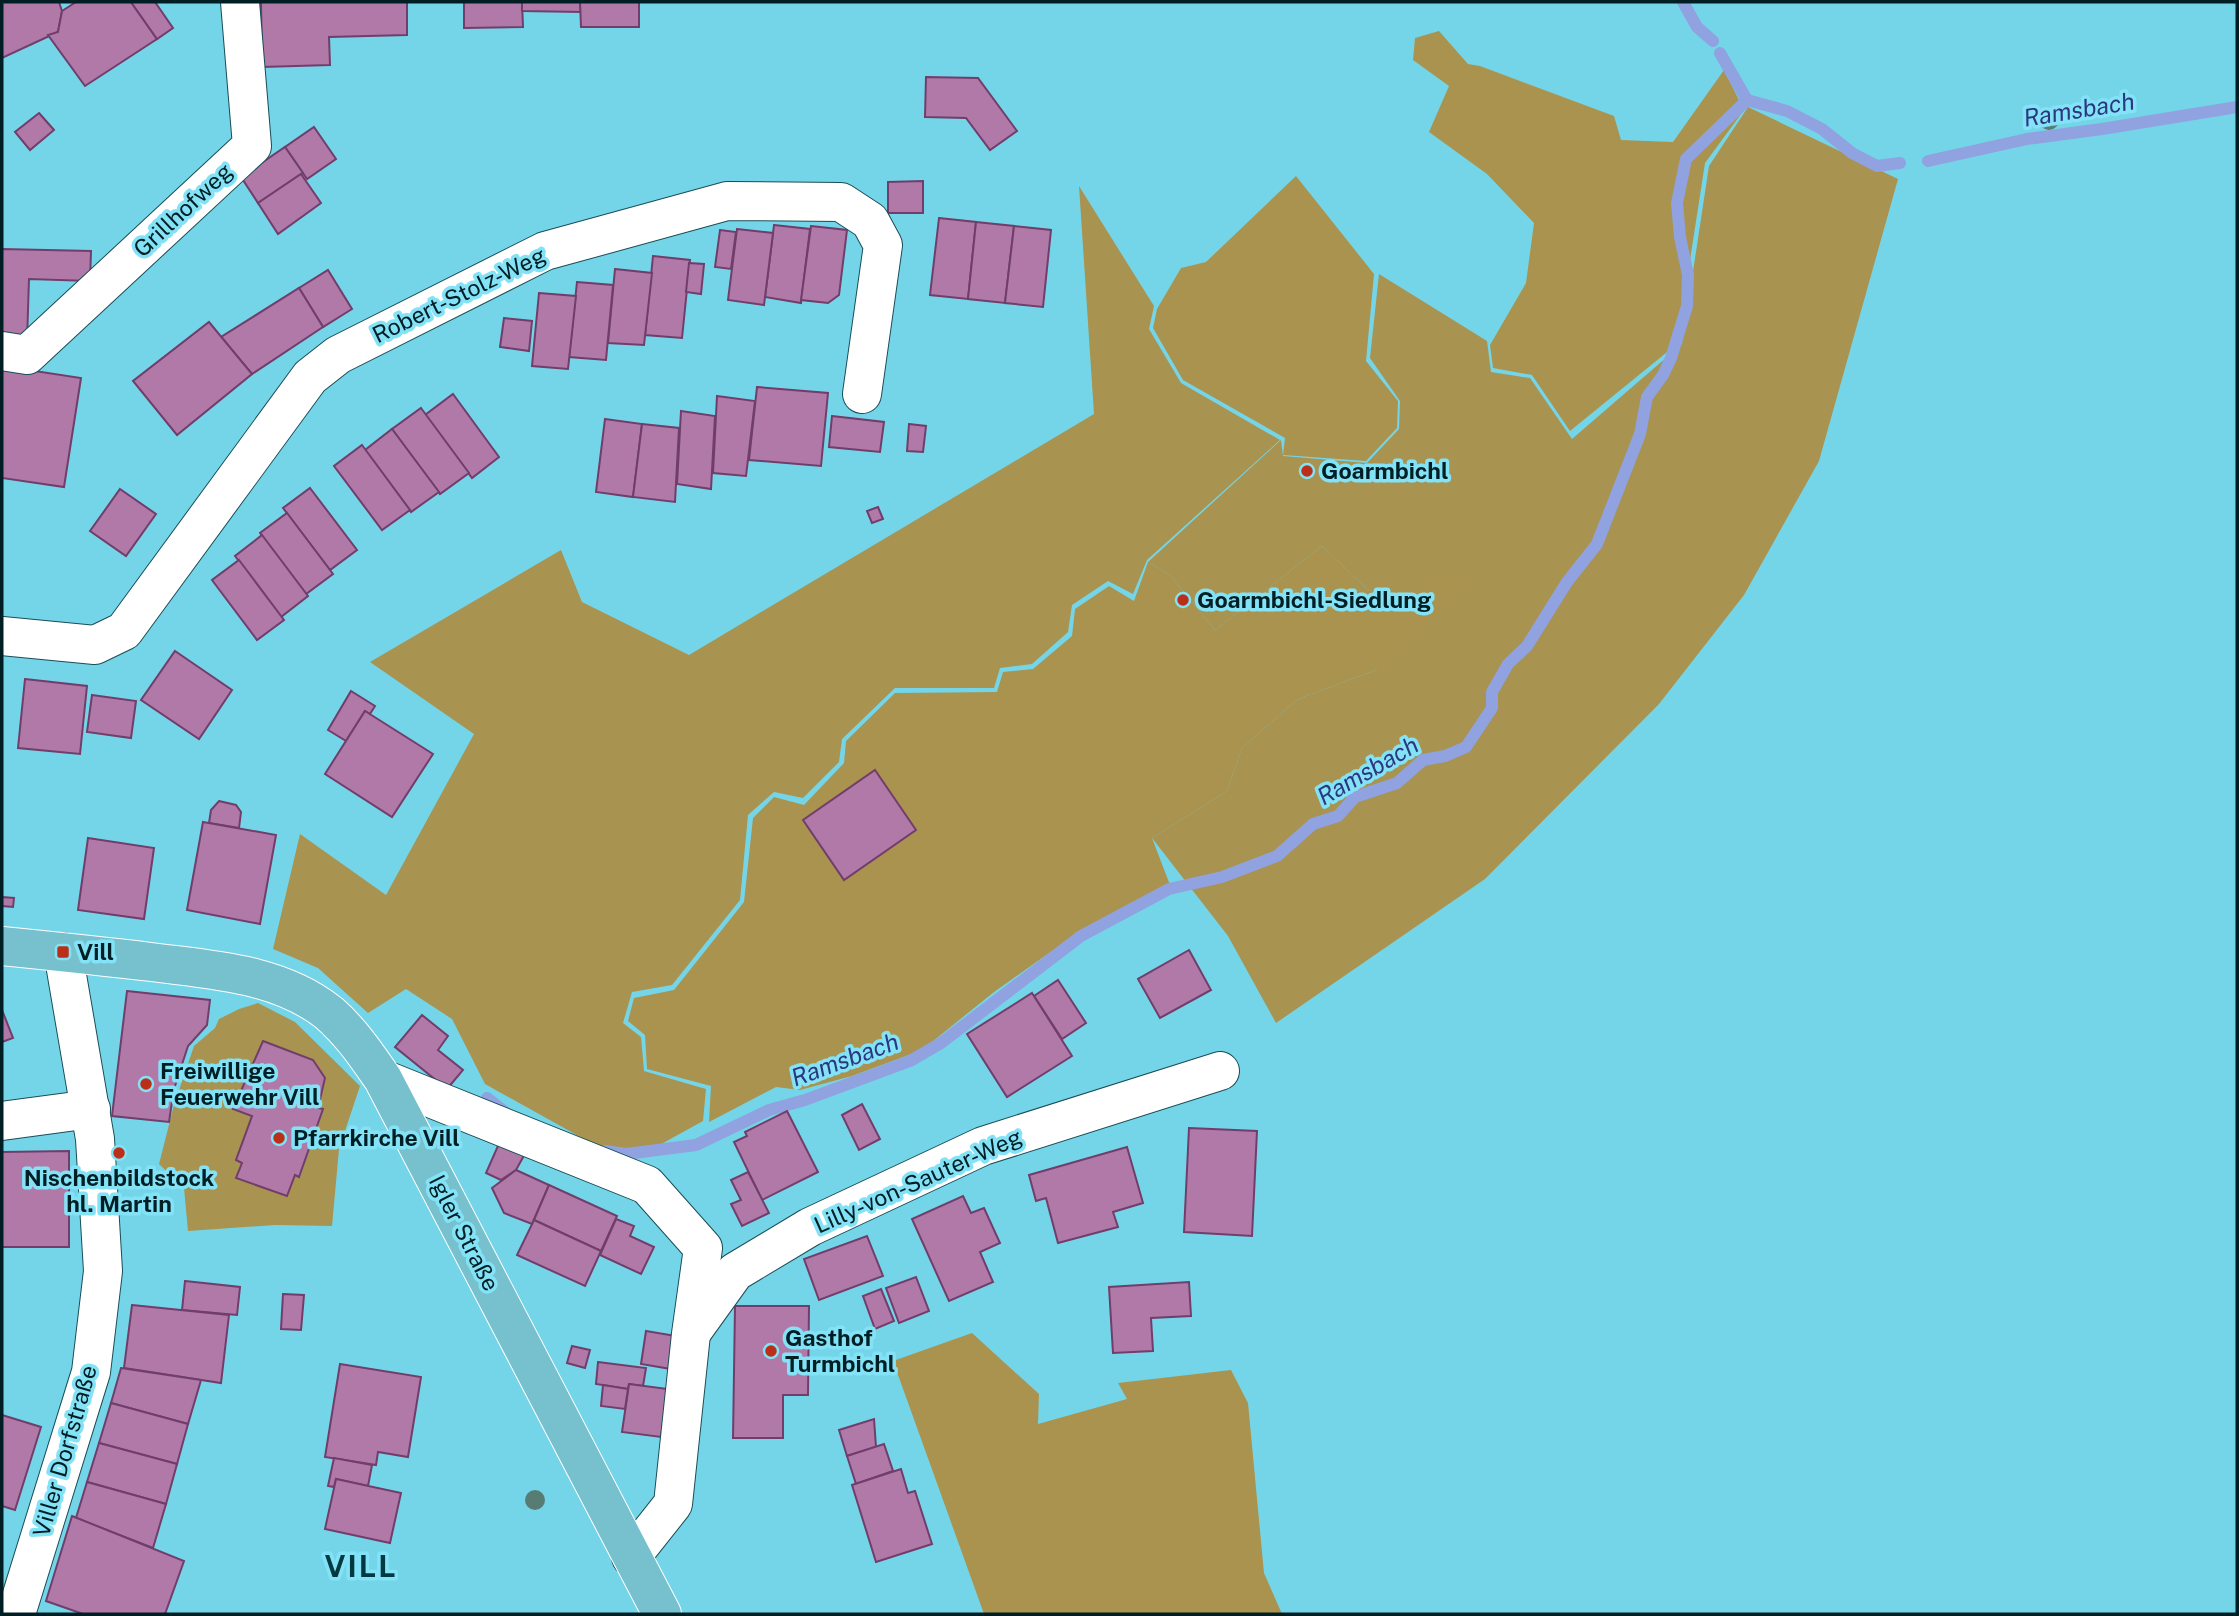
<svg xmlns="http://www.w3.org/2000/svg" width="2239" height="1616" font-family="'Public Sans',sans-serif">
<rect width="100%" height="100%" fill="#75d5e8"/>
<g fill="#a89350" fill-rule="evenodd">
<path d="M1748,107L1898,179L1819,461L1744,595L1659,704L1485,879L1276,1023L1228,936L1152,838L1227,791L1242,748L1298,699L1376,670L1443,576L1396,604L1366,588L1322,546L1215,630L1170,575L1148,562L1281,440L1283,456L1367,463L1399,429L1400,401L1370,358L1379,274L1487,341L1491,372L1530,378L1572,439L1682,344L1709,166Z"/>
<path d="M1079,186L1154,306L1149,329L1181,383L1280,440L1147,560L1133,594L1108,581L1072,605L1068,632L1032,664L1000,668L994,688H895L842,739L839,762L803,798L774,792L748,815L740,900L672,985L632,992L623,1023L641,1037L644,1071L706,1089L703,1121L627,1163L485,1084L452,1019L406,989L368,1013L318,968L273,949L300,834L386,895L474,734L370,662L561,550L582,602L689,655L1094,414Z"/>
<path d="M258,1003L295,1022L360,1086L339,1149L332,1226L275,1225L188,1231L184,1188L159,1164L174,1105L194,1046L215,1028L219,1019L239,1009ZM263,1042L313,1060L325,1078L318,1108L323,1110L300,1177L295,1175L286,1196L236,1178L242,1163L236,1160L252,1116L233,1109Z"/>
</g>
<g fill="#aa934e">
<path d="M1439,31L1468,64L1480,66L1614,116L1621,140L1673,142L1724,70L1744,110L1705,163L1677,344L1570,431L1532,375L1493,368L1490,345L1526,283L1534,223L1487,174L1429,132L1449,86L1413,60L1415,38Z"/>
<path d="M1296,176L1374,274L1366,361L1398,401L1397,428L1366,461L1283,455L1285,438L1183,380L1153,328L1157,309L1181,268L1206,262Z"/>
<path d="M1322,546L1366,588L1396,604L1443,575L1467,587L1376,670L1298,699L1242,748L1227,791L1152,838L1170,885L1080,931L994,992L922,1050L852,1076L800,1090L776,1087L709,1122L711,1086L647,1069L645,1035L628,1021L634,998L674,990L744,902L753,818L774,797L804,805L844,763L846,741L895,693L997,692L1003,672L1033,669L1072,636L1075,609L1109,586L1134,601L1148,562L1170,575L1215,630Z"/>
<path d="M972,1333L1039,1394L1038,1424L1127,1399L1118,1383L1231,1370L1248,1403L1264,1573L1282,1614H984L893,1361Z"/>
</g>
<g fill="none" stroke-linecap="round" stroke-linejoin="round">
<g stroke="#90a2e0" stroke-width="12">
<path d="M1683,2L1697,27L1713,41"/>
<path d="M1720,53L1747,100"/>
<path d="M1928,161L2027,139L2102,129L2237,107"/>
<path d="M487,1098L505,1112"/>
<path d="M605,1151L626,1154L696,1145L769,1110L805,1100L910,1061L941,1043L1081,936L1169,889L1222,877L1277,856L1313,824L1338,816L1355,797L1397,783L1423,760L1445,756L1466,747L1492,708V692L1508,664L1527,646L1567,582L1597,544L1640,434L1647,397L1663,375L1671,358L1687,306L1688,275L1680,237L1677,203L1686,159L1747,100L1787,111L1822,129L1852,153L1877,166L1900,163"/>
</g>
</g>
<g fill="#b079a8" stroke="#713e6b" stroke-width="2">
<path d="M2,2H59L62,11L58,32L2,58Z"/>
<path d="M76,2H131L157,39L85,86L48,35L58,32L62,11Z"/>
<path d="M131,2H155L173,28L157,39Z"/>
<path d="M261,2H407V35L329,37L330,65L262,67Z"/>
<path d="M464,2H522L523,27L464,28Z"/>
<path d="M522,2H580L581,12L522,11Z"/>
<path d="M580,2H639V27H581Z"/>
<path d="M926,77L978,78L1017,131L990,150L966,118L925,117Z"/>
<path d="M39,113L54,130L30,150L15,132Z"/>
<path d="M314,127L336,159L307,179L285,147Z"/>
<path d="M285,147L303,173L258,203L241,177Z"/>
<path d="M301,174L321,203L278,234L258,203Z"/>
<path d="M923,181V213H888V182Z"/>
<path d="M939,218L976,222L968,299L930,295Z"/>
<path d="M976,222L1014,226L1005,303L968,299Z"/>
<path d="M774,225L810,229L801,303L765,297Z"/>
<path d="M811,226L847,230L839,295L828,303L801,300Z"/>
<path d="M1014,226L1051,230L1043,307L1005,303Z"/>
<path d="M737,229L773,233L764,305L728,300Z"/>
<path d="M720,230L736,232L731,269L715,267Z"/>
<path d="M2,249L91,251L90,281L29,279L27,341L2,340Z"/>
<path d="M653,256L690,260L682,338L645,335Z"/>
<path d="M689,263L704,264L701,294L686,292Z"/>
<path d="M615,269L652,273L644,345L608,343Z"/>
<path d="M328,270L352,309L323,327L299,288Z"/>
<path d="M577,282L613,285L606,360L569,357Z"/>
<path d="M299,288L323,327L252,374L221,337Z"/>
<path d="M539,293L576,296L568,369L532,366Z"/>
<path d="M504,318L532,321L529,351L500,347Z"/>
<path d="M209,322L252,374L177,435L133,381Z"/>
<path d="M2,366L81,378L64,487L2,478Z"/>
<path d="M757,387L828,393L821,466L749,460Z"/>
<path d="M453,394L499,457L472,478L425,415Z"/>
<path d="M717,396L755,401L746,476L713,473Z"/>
<path d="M421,408L469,473L440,494L392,429Z"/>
<path d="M681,411L715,416L711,489L677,484Z"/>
<path d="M832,416L884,422L880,452L829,447Z"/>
<path d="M605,419L642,424L633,497L596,492Z"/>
<path d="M642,424L679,428L675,502L633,497Z"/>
<path d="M909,424L926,426L923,452L907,451Z"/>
<path d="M392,429L439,492L411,512L365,450Z"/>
<path d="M362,445L410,510L382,530L334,466Z"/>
<path d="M310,488L357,550L330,570L283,508Z"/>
<path d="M120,489L156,514L126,556L90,531Z"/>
<path d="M878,507L883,519L872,523L867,511Z"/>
<path d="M287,513L333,574L306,594L260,533Z"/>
<path d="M262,535L308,596L281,617L235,556Z"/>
<path d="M239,560L284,620L257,640L212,580Z"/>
<path d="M175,651L232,690L199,739L141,700Z"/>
<path d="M25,679L87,686L80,754L18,748Z"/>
<path d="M351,691L375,706L370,714L365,711L346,741L328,730Z"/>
<path d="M92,695L136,701L131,738L87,732Z"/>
<path d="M365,711L433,754L392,817L325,774Z"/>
<path d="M875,770L916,830L844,880L803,820Z"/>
<path d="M219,801L236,805L241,812L239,828L209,823L211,810Z"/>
<path d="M203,822L276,835L260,924L187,910Z"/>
<path d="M88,838L154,848L144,919L78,910Z"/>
<path d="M2,897L14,898L13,907L2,906Z"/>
<path d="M1189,950L1211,990L1160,1018L1138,979Z"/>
<path d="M1058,980L1086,1023L1062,1039L1034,996Z"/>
<path d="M127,991L210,1000L207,1025L188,1046L174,1089L169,1122L112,1116Z"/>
<path d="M1032,993L1072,1056L1007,1097L967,1034Z"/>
<path d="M2,1010L13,1038L2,1042Z"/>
<path d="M422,1015L448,1036L438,1050L463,1070L447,1089L395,1047Z"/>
<path d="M263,1041L313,1060L325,1078L318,1108L323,1109L299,1177L295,1175L287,1196L236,1178L242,1163L236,1160L252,1116L233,1109Z"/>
<path d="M862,1104L880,1139L859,1150L842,1115Z"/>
<path d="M787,1111L818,1172L762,1200L734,1142L747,1136L745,1132Z"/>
<path d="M1189,1128L1257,1131L1252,1236L1184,1232Z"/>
<path d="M501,1139L527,1150L516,1170L501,1180L486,1173Z"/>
<path d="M1127,1147L1143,1203L1113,1212L1118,1227L1058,1243L1046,1198L1036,1201L1029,1175Z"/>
<path d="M69,1151V1247H2V1152Z"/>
<path d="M516,1170L549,1185L532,1224L504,1213L492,1188Z"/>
<path d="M748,1172L769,1213L742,1226L731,1204L741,1200L731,1180Z"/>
<path d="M549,1185L617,1216L601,1251L534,1220Z"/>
<path d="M963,1196L971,1213L984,1208L1000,1243L980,1252L993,1282L949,1301L912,1219Z"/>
<path d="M616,1219L634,1226L630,1236L654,1247L641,1274L600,1255Z"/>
<path d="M534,1220L601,1251L585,1286L517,1255Z"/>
<path d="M867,1236L883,1276L819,1300L804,1259Z"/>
<path d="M916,1277L929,1311L899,1323L886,1288Z"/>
<path d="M185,1281L240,1287L237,1315L182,1310Z"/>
<path d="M1189,1282L1191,1316L1151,1318L1153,1351L1113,1353L1109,1287Z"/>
<path d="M881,1289L894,1321L875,1329L863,1296Z"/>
<path d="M283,1294L304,1295L301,1330L281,1329Z"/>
<path d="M132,1305L229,1315L221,1383L124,1368Z"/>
<path d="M735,1306H809L808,1395H783V1438H733Z"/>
<path d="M646,1331L676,1336L671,1369L641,1364Z"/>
<path d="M572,1346L590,1350L585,1368L567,1363Z"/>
<path d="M598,1362L646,1368L643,1386L629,1384L628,1389L596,1384Z"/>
<path d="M340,1364L421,1377L408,1457L378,1452L376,1465L325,1457Z"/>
<path d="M121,1368L201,1380L188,1424L111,1403Z"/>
<path d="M629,1384L668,1389L661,1437L622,1432Z"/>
<path d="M603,1385L628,1389L625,1409L601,1406Z"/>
<path d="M111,1403L188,1424L177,1464L99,1443Z"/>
<path d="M2,1415L41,1427L15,1510L2,1506Z"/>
<path d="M874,1419L876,1447L847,1456L839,1430Z"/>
<path d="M99,1443L177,1464L166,1504L87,1482Z"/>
<path d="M884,1444L893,1471L856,1484L847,1456Z"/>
<path d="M334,1458L372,1465L368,1486L336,1479L334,1487L328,1486Z"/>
<path d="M901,1469L908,1493L915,1491L932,1544L876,1562L852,1485Z"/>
<path d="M336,1479L401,1493L390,1543L325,1529Z"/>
<path d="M87,1482L166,1504L153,1548L76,1518Z"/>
<path d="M72,1516L184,1561L165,1614H83L46,1601Z"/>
</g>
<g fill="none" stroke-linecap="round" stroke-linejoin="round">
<defs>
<g id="minor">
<path d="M2,351L27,355L252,146L240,2"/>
<path d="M2,636L95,645L124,631L310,377L338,355L545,251L727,201L841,202L870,221L883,245L862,394"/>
<path d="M383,1079L647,1185L703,1248L691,1334L673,1504L631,1557"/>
<path d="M2,1121L91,1109"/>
<path d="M694,1329L735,1272L810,1227L983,1146L1220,1071"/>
<path d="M16,1614L91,1372L103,1271L95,1139L63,952"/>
</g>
<path id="major" d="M2,946C52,951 101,956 151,962C212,970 279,973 329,1013C351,1032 367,1056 383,1079L662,1614"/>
</defs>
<use href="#minor" stroke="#194d57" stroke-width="40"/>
<use href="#major" stroke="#fff" stroke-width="40"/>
<use href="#minor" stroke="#fff" stroke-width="38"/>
<use href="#major" stroke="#76c1cd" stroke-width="38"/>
</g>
<g fill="#577c74">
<circle cx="2049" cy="120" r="10"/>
<circle cx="535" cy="1500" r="10"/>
</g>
<g fill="#bb2f18" stroke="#83e2f6" stroke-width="2.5">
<circle cx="1307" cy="471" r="7"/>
<circle cx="1183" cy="600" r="7"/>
<rect x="56" y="945" width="14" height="14" rx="3.5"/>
<circle cx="146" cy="1084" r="7"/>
<circle cx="279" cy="1138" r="7"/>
<circle cx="119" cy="1153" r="7"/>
<circle cx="771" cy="1351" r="7"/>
</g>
<g text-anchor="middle" stroke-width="7" stroke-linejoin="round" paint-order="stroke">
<g font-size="23" fill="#001f25" stroke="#83e2f6">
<text transform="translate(183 210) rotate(-43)" y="8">Grillhofweg</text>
<text transform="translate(459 295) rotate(-26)" y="8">Robert-Stolz-Weg</text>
<text transform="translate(918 1181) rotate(-24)" y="8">Lilly-von-Sauter-Weg</text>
<text transform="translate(464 1233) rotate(63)" y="8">Igler Straße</text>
<text transform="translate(65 1451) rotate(-74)" y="8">Viller Dorfstraße</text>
</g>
<g font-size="23" font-weight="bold" fill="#001f25" stroke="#83e2f6" text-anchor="start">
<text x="1321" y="479">Goarmbichl</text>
<text x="1197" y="608">Goarmbichl-Siedlung</text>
<text x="77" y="960">Vill</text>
<text x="160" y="1079">Freiwillige<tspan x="160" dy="26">Feuerwehr Vill</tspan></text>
<text x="293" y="1146">Pfarrkirche Vill</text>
<text x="119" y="1186" text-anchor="middle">Nischenbildstock<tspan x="119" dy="26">hl. Martin</tspan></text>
<text x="785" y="1346">Gasthof<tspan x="785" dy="26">Turmbichl</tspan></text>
</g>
<g font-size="24" font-style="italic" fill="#2b377f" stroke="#83e2f6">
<text transform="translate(2079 110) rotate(-9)" y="8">Ramsbach</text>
<text transform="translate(1368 771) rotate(-30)" y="8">Ramsbach</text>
<text transform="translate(845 1060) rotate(-20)" y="8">Ramsbach</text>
</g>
<g font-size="30" font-weight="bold" letter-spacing="2" fill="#003942" stroke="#83e2f6">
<text x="361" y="1577">VILL</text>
</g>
</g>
<rect width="2239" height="1616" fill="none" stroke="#001f25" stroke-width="7"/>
</svg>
